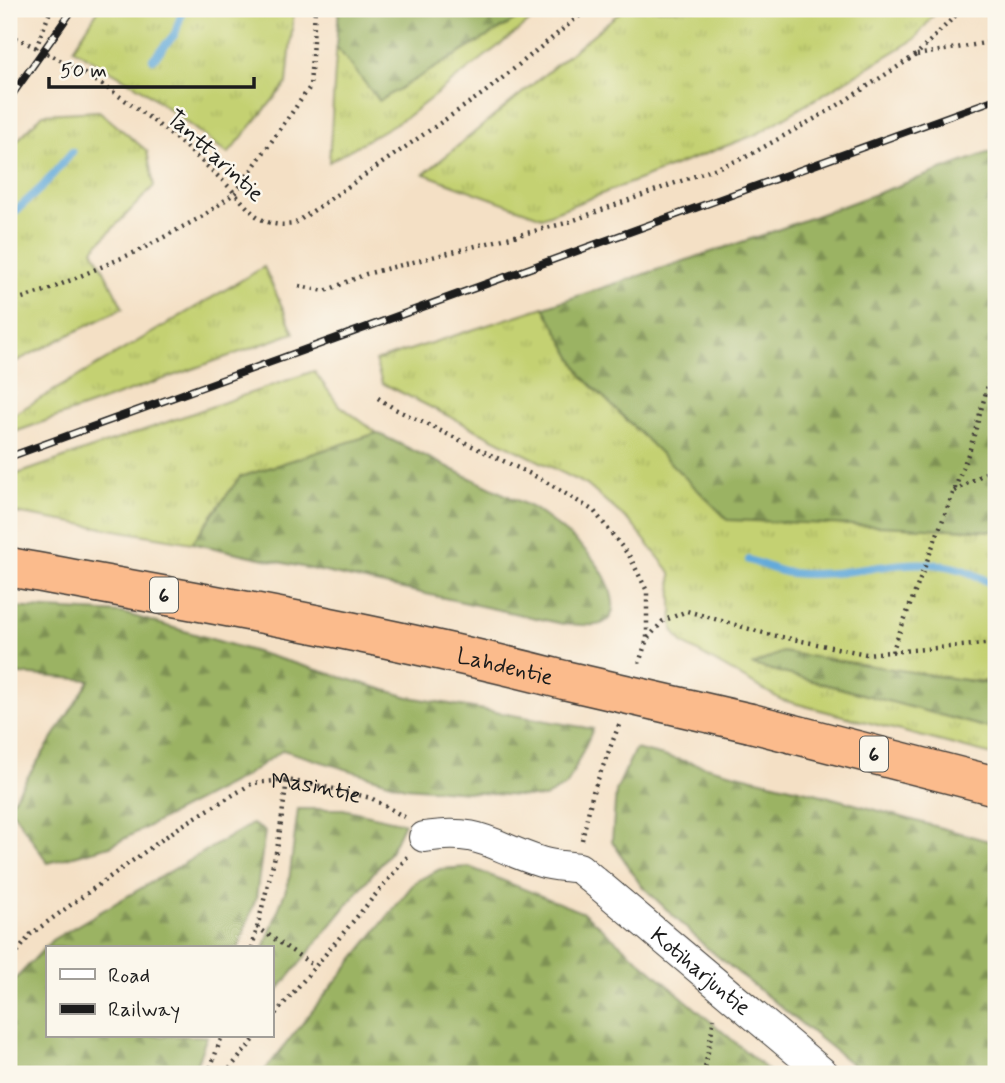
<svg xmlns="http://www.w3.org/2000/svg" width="1005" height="1083" font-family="Mynerve,sans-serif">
<defs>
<pattern id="grass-tufts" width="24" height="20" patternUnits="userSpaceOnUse" patternTransform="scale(1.75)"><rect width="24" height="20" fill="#c4d172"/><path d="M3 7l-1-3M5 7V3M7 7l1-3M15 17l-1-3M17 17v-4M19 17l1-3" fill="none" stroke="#a8b362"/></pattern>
<pattern id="forest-firs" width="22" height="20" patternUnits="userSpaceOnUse" patternTransform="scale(1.75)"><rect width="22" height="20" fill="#9bb364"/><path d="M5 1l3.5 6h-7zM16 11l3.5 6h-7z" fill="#7e9152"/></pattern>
</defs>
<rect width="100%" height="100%" fill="#fbf7ec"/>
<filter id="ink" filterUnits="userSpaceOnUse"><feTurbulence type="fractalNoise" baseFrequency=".0143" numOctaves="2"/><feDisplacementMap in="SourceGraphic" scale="14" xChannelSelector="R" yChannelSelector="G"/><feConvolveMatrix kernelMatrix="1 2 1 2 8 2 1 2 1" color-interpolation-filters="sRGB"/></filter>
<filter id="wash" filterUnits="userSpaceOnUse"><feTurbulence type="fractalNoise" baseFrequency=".00686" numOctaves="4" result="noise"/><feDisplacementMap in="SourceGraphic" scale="28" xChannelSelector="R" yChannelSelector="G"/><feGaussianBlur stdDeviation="1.57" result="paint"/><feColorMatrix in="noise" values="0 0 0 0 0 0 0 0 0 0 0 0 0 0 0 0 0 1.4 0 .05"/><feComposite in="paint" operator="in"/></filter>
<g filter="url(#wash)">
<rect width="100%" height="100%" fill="#f4e0c5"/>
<g fill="url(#grass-tufts)" stroke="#707647" stroke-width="2">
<path d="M99,9H294L287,83L228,154L142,89L73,49Z"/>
<path d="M339,9H546L408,116L329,162Z"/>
<path d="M624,9H938L915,39L757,134L542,217L424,174Z"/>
<path d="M99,111L147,151L154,186L93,249L123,308L9,365V149L43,114Z"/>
<path d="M264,267L294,333L9,434V417Z"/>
<path d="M544,307L583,377L728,519L996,531V682L754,665L996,730V756L782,700L682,643L673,630L671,573L631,523L587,485L382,383L375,361Z"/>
<path d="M314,371L338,404L377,433L240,477L192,543L9,512V477Z"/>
</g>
<g fill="url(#forest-firs)" stroke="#5c6840" stroke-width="2">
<path d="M339,9H534L379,101L336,46Z"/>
<path d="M993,151H996V531L728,520L583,377L544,307L766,234Z"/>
<path d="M377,433L533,508C565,532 607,559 613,602C614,611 611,620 601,624C591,627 574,624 563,624L192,543L240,477Z"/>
<path d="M9,607L123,613L409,697L593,729L567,785L544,798L405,787L283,750L242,778L110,846L48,863L9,806L90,680L9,673Z"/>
<path d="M782,652L990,684L996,682V730L753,665Z"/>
<path d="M635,749L811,792L996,843V1074H864L706,947L640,884L612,841L616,791Z"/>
<path d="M298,809H343L404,823L391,851L271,999V948H264L289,881Z"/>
<path d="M252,824L265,831L256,898L238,948H47V1036H207L193,1074H9V986L52,940Z"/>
<path d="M469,867L584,913L772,1074H262L415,882L440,869Z"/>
</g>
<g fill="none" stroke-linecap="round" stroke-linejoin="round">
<g stroke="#64aada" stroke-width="8">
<path d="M153,59L175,34L183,9"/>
<path d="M9,217L42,187L72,152"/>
<path d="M749,560C762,564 777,572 791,573C864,581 927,539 996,587"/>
</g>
</g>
</g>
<g filter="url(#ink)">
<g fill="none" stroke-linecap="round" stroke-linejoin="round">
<defs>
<g id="minor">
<path id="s2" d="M424,837C482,828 490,846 541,862C553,866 567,866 579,868L824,1074"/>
</g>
<g id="highway">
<path id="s3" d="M9,567C195,601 381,633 564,680"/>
<path d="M751,723L996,786"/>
</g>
</defs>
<use href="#minor" stroke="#3c3935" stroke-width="32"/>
<use href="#highway" stroke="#3c3935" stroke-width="41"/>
<g stroke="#3c3935" stroke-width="4.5" stroke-dasharray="2 5" stroke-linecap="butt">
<path d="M9,35C91,71 161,121 225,183C250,207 256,229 294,224L485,92L588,9"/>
<path d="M36,48L51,9"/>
<path d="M917,55L996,41"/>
<path d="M299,286L325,291L366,274L566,223L744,158L832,109L916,55L962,9"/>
<path d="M9,302L48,290L140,250L203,216L235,193L310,87L315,9"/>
<path d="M378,398L395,409L541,479L594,511L630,557L647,591V639L639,663"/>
<path d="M954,491L996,467"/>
<path d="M648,638L663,621L687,611L767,634L866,654L996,643"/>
<path d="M892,652L970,449L996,357"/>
<path d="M582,840L593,792L619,725"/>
<path d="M257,927L314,966"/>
<path d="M252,948L278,844L287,780"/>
<path id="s1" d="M9,963L31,934L72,904L181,826L253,783L287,780L326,787L371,798L406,818"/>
<path d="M271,1019L408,856"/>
<path d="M208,1074L222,1036"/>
<path d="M225,1074L257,1036"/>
<path d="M704,1074L714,1018"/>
</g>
<use href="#minor" stroke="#fff" stroke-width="30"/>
<use href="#highway" stroke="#fbbb8c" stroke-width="38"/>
<defs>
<g id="rail">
<path d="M9,99L73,9"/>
<path d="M9,457L996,99"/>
</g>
</defs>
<use href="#rail" stroke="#1c1c1c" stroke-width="8"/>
<use href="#rail" stroke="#fbf7ec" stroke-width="5" stroke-dasharray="16" stroke-linecap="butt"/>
<defs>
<path id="highway-bridge" d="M564,680L751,723"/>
</defs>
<use href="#highway-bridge" stroke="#3c3935" stroke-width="41" stroke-linecap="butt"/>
<use href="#highway-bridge" stroke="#fbbb8c" stroke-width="38"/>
</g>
</g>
<g text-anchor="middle" stroke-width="5" stroke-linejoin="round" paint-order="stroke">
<g fill="#fbf7ec" stroke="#5f5e5a" stroke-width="2">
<rect x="150" y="577.5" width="28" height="35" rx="5"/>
<rect x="860" y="736.5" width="28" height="35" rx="5"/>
</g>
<g font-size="21" font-weight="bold" fill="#1c1c1c">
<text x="164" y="602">6</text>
<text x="874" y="761">6</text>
</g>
<g font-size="23" fill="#1c1c1c" stroke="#fbf7ec">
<text transform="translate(216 155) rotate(43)" y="8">Tanttarintie</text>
<text dy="8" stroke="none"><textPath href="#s3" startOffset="506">Lahdentie</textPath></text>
<text dy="8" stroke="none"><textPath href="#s1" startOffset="369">Masintie</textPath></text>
<text dy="8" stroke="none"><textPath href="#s2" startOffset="320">Kotiharjuntie</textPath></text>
</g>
</g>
<rect width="1005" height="1083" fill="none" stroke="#fbf7ec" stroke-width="35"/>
<rect x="46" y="946" width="228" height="91" fill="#fbf7ec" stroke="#a29f99" stroke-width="2"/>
<rect x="60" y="969" width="35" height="10" fill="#ffffff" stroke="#a29f99" stroke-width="2"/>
<text x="108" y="982" font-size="21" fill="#1c1c1c">Road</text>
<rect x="60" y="1004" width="35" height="10" fill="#1c1c1c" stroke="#a29f99" stroke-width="2"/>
<text x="108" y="1016" font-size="21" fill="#1c1c1c">Railway</text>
<path d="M49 77v10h205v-10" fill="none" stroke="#1c1c1c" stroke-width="3.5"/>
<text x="60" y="77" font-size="21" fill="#1c1c1c" stroke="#fbf7ec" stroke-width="5" paint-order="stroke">50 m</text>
</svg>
